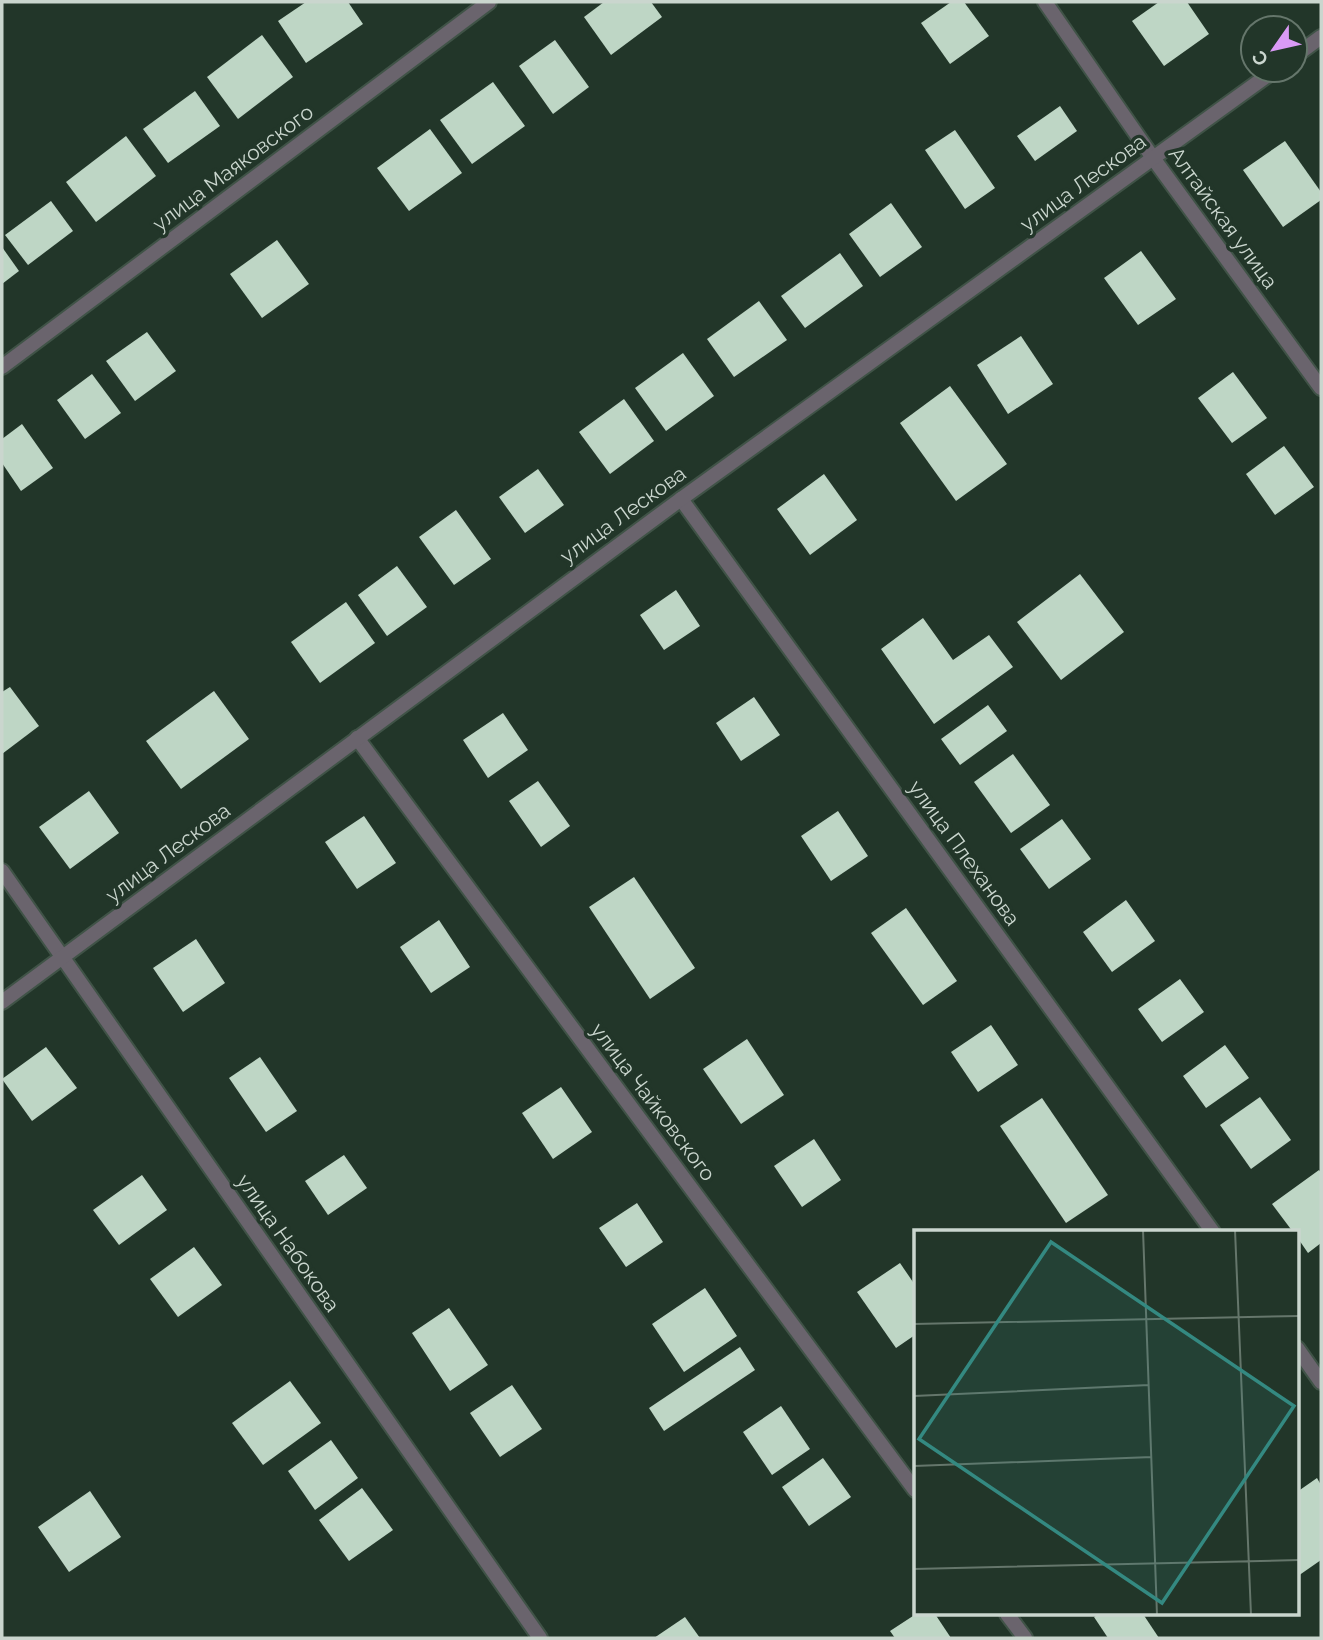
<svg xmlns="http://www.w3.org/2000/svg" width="1323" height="1640" font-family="Raleway,sans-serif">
<rect width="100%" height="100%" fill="#223629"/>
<g fill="#bed6c5">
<path d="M306,2H348L363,24L306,63L278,21Z"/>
<path d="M604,2H651L662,17L611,55L584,17Z"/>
<path d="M951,2H964L989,36L950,64L921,23Z"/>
<path d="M1159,2H1187L1209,34L1164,66L1132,21Z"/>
<path d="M262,35L293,77L238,119L207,77Z"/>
<path d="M555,40L589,87L553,114L519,66Z"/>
<path d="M493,82L525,126L472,164L440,120Z"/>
<path d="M195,91L220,126L168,163L143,129Z"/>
<path d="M1060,106L1077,131L1035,161L1017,136Z"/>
<path d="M430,129L462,173L409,211L377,168Z"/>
<path d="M955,130L995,188L965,209L925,150Z"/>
<path d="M126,136L156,176L96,222L66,182Z"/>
<path d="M1285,141L1321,192V200L1283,227L1243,170Z"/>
<path d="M51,201L73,231L28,265L5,235Z"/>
<path d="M891,203L922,247L880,277L849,234Z"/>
<path d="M277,240L309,284L262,318L230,274Z"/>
<path d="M2,247L19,271L2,284Z"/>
<path d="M1141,251L1176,299L1138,325L1104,278Z"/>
<path d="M840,253L863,286L805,328L781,296Z"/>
<path d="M759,301L787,340L734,377L707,339Z"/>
<path d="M147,332L176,371L135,401L106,361Z"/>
<path d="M1021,336L1053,384L1008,414L977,365Z"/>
<path d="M683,353L714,396L666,431L635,388Z"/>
<path d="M1233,372L1267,418L1232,443L1198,398Z"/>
<path d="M92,374L121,413L85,439L57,400Z"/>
<path d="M950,386L1007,464L956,501L900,423Z"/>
<path d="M624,399L654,441L610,474L579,432Z"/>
<path d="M22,424L53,468L21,491L2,463V439Z"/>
<path d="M1284,446L1314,487L1275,515L1246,474Z"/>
<path d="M538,469L564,505L525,533L499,497Z"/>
<path d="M824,474L857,520L810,555L777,509Z"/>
<path d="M456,510L491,559L454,585L419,537Z"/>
<path d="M397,566L427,607L387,636L358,595Z"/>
<path d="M1080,574L1124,632L1061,680L1017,622Z"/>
<path d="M676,590L700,626L664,650L640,615Z"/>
<path d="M346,602L375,643L320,683L291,642Z"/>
<path d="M923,618L953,660L989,635L1013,667L934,724L881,649Z"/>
<path d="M10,687L39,726L2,754V692Z"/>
<path d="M214,691L249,739L181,789L146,741Z"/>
<path d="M754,697L780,735L741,761L716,723Z"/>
<path d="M988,705L1007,731L960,765L941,739Z"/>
<path d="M503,713L528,750L488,778L463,740Z"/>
<path d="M1013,754L1050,805L1011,833L974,782Z"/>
<path d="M538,781L570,826L541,847L509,801Z"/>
<path d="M89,791L119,833L70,869L39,827Z"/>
<path d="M838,811L868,856L831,881L801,836Z"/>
<path d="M364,816L396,863L357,889L325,842Z"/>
<path d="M1062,819L1091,859L1049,889L1020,849Z"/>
<path d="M634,877L695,968L650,999L589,907Z"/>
<path d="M1126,900L1155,941L1112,972L1083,932Z"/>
<path d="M906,908L957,981L923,1005L871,933Z"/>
<path d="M439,920L470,967L431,993L400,947Z"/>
<path d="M196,939L225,983L183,1012L153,968Z"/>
<path d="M1180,979L1204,1012L1162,1042L1138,1009Z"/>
<path d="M991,1025L1018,1065L978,1092L951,1052Z"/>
<path d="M747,1039L784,1095L741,1124L703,1069Z"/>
<path d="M1225,1045L1249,1078L1206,1108L1183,1076Z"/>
<path d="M46,1047L77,1088L32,1121L2,1079Z"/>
<path d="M260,1057L297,1111L266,1132L229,1078Z"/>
<path d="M561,1087L592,1132L553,1159L522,1113Z"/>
<path d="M1260,1097L1291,1140L1251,1169L1220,1125Z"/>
<path d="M1042,1098L1108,1195L1066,1223L1000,1126Z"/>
<path d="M814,1139L841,1180L802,1207L774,1166Z"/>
<path d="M344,1155L367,1188L328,1215L305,1181Z"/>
<path d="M1319,1170L1321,1173V1243L1308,1253L1297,1237V1232H1293L1272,1204Z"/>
<path d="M142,1175L167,1210L119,1245L93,1210Z"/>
<path d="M637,1203L663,1242L626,1267L599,1228Z"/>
<path d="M194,1247L222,1285L178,1317L150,1279Z"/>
<path d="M900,1263L915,1285V1335L896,1348L857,1292Z"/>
<path d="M705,1288L737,1336L684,1372L652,1324Z"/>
<path d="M449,1308L488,1365L450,1391L412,1333Z"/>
<path d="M740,1347L755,1370L664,1431L649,1408Z"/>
<path d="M290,1381L321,1423L263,1465L232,1423Z"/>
<path d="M512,1385L542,1429L500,1457L470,1413Z"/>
<path d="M781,1406L810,1449L772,1475L743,1432Z"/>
<path d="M331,1440L358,1478L315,1510L288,1471Z"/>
<path d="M823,1458L851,1497L809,1526L782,1487Z"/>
<path d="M1317,1478L1321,1485V1560L1298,1576L1297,1492Z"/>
<path d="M362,1488L393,1530L349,1561L319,1520Z"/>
<path d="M90,1491L121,1537L69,1572L38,1527Z"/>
<path d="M916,1614H935L951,1638H895L890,1631Z"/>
<path d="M1099,1614H1143L1159,1638H1108L1094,1617Z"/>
<path d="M685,1617L700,1638H654Z"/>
</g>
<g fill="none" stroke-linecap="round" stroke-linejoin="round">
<defs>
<g id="minor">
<path d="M1045,2L1153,158L1321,388"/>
<path d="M1295,56L1321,37"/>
<path d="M2,367L489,2"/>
<path d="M681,499L1213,1232"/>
<path d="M357,738L915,1490"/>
<path d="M2,871L540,1638"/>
<path d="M2,1002L681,499L1275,70"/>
<path d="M1297,1348L1321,1382"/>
<path d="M1007,1614L1025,1638"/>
</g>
</defs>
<use href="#minor" stroke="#405347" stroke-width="18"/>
<use href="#minor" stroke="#6a646d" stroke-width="14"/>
</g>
<g text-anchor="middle" stroke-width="7" stroke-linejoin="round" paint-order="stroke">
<g font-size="21" fill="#cad6ce" stroke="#223629">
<text transform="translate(233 168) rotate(-37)" y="7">улица Маяковского</text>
<text transform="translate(1083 183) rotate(-36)" y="7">улица Лескова</text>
<text transform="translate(1223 218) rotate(54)" y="7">Алтайская улица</text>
<text transform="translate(623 515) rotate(-36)" y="7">улица Лескова</text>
<text transform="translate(168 853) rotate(-37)" y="7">улица Лескова</text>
<text transform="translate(964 853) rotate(54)" y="7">улица Плеханова</text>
<text transform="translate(653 1102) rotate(53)" y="7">улица Чайковского</text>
<text transform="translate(288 1243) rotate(55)" y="7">улица Набокова</text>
</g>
</g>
<g transform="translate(914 1230)">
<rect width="385" height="385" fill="#223629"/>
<path fill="none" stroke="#65766b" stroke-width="2" d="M229,0L243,385M321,0L337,385M0,94L385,86M0,166L235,155M0,236L238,227M0,339L385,330"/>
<path fill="#348981" fill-opacity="0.15" stroke="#348981" stroke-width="3.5" d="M137,12L380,176L248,373L5,209Z"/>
<rect width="385" height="385" fill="none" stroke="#cad6ce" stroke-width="3.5"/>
</g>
<rect width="1323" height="1640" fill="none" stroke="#cad6ce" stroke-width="7"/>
<g transform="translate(1274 49) rotate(236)"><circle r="33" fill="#223629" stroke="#65766b" stroke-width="2"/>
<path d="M0-5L12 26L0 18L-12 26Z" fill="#da9af6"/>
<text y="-10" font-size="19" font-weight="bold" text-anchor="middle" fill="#cad6ce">С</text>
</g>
</svg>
